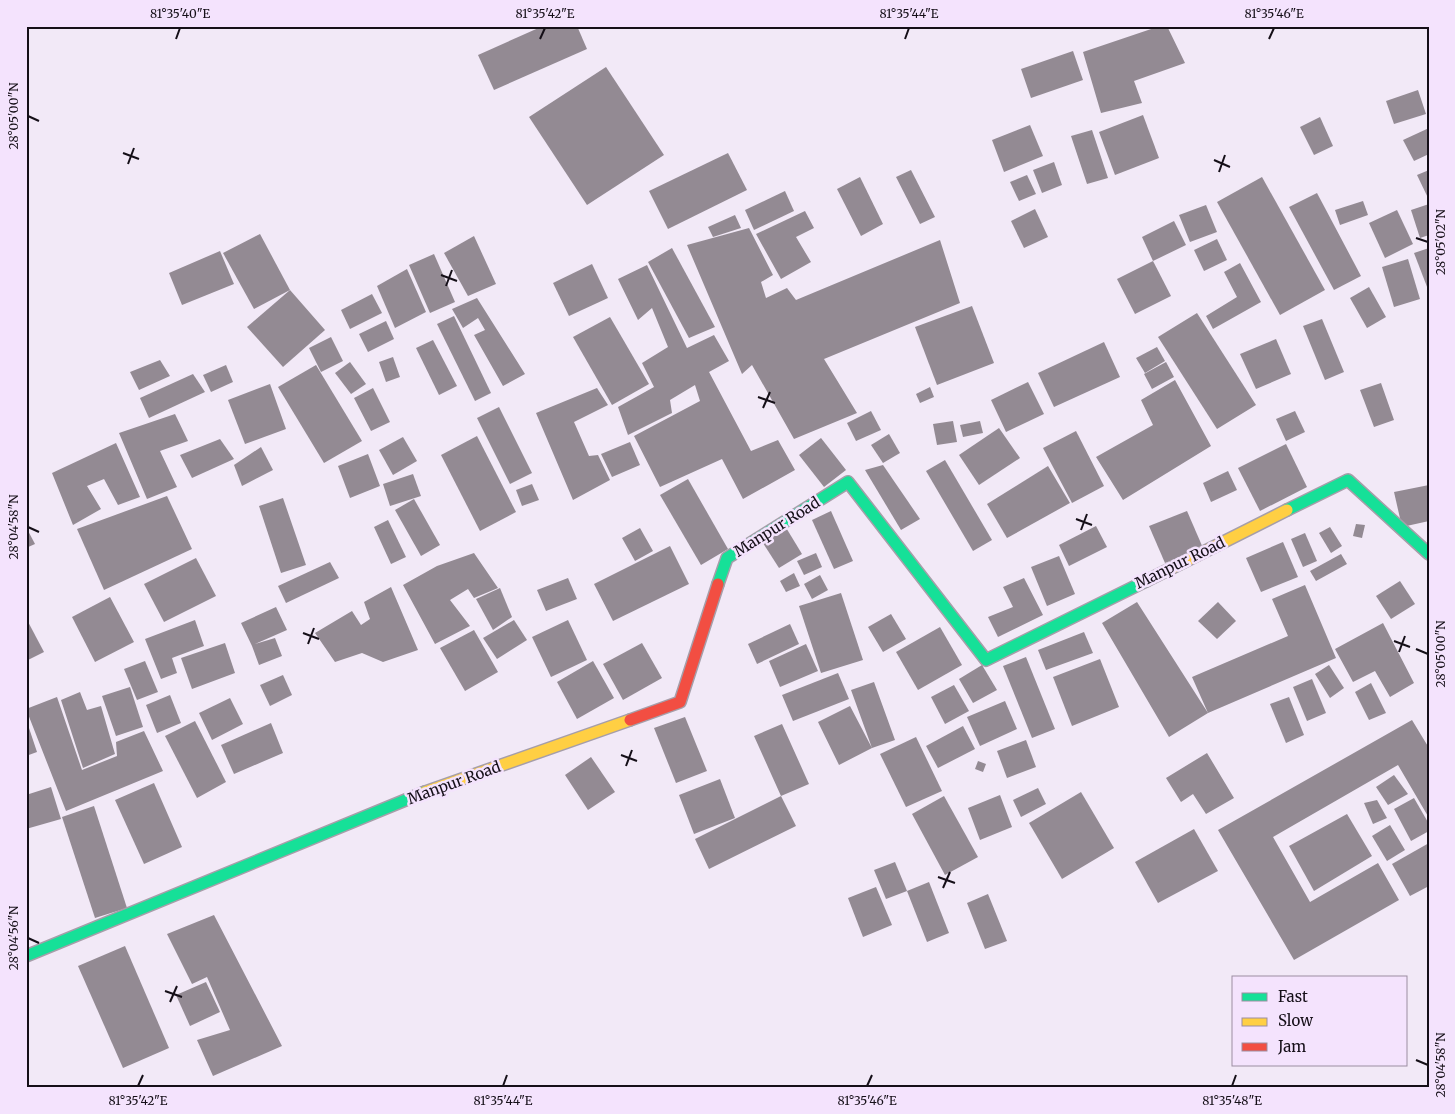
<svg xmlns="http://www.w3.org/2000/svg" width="1455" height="1114" font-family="Merriweather,serif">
<rect width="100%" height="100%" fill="#f2e9f7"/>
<g fill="#938a93">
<path d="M543,26H577L587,49L494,90L478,55Z"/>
<path d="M1160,26H1167L1185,63L1134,81L1142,103L1101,113L1083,52Z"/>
<path d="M1073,51L1083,80L1031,98L1021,69Z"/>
<path d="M606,67L664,155L587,205L529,117Z"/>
<path d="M1418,90L1426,114L1394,124L1386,101Z"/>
<path d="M1143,115L1159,158L1115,175L1099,132Z"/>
<path d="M1320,117L1333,146L1314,155L1300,127Z"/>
<path d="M1030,125L1043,156L1004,172L992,140Z"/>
<path d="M1429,128V154L1414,161L1403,140Z"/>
<path d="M1092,130L1108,178L1087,184L1071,136Z"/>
<path d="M728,153L747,190L668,229L649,191Z"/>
<path d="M1054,162L1062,185L1042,193L1033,170Z"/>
<path d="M911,170L935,217L920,224L896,177Z"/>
<path d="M1429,170V200L1417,175Z"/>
<path d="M1027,175L1036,194L1019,201L1010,182Z"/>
<path d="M860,177L883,224L861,236L837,189Z"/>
<path d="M1262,177L1325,290L1280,315L1217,202Z"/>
<path d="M785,191L794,211L754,230L745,210Z"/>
<path d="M1317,193L1361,276L1334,290L1289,207Z"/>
<path d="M1363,201L1368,215L1340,225L1335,210Z"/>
<path d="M1429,204V235L1420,238L1411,210Z"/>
<path d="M1206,205L1217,232L1190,242L1179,215Z"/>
<path d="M1035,209L1048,237L1024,248L1011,221Z"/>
<path d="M1397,210L1413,244L1385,258L1369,223Z"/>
<path d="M805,211L814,228L796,237L811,262L781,279L756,234Z"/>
<path d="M735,215L741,228L713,237L708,227Z"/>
<path d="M1174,221L1186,245L1153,261L1142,237Z"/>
<path d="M749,228L773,275L761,282L766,298L787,288L796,300L940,240L960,303L824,359L857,413L794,439L752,365L742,374L687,245Z"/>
<path d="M260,234L290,290L254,309L223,253Z"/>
<path d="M474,236L496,284L468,296L444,253Z"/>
<path d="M1217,239L1227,260L1204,271L1194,250Z"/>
<path d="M672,248L715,327L689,338L648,262Z"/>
<path d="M1429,248V292L1414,253Z"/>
<path d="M220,251L234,284L182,305L169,273Z"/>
<path d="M434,254L455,302L430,313L409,265Z"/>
<path d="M1408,259L1420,299L1394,307L1382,267Z"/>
<path d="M1153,261L1171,296L1135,314L1117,279Z"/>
<path d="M1240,263L1261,302L1213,329L1206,316L1237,297L1224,272Z"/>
<path d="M592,264L608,298L569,316L553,283Z"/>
<path d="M647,265L687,348L714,335L729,361L709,372L751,451L778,440L795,470L743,499L722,459L660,487L634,436L700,401L695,385L670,400L672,413L628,435L618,407L654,387L642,363L668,347L652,308L638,320L618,279Z"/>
<path d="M407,269L426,312L395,328L377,286Z"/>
<path d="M1369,287L1386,317L1367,328L1350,298Z"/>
<path d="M290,290L325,330L283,367L247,327Z"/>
<path d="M372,294L382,313L350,329L341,310Z"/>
<path d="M477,298L525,374L503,386L474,335L485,330L478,318L463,328L452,309Z"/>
<path d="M972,306L994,363L937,385L915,327Z"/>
<path d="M1197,313L1256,405L1217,429L1158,337Z"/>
<path d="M454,316L491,393L475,401L437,324Z"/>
<path d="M610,317L649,384L612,405L573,337Z"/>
<path d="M1322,319L1344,372L1325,380L1303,326Z"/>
<path d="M386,321L394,339L368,352L359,334Z"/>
<path d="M331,337L343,361L321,372L309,348Z"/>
<path d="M1276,339L1291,374L1256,389L1240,354Z"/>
<path d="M433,340L457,386L439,395L416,348Z"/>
<path d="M1104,342L1120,377L1054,407L1038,373Z"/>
<path d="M1157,347L1165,361L1145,373L1136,358Z"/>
<path d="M393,357L400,377L386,382L379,362Z"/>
<path d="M160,360L170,376L139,390L130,372Z"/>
<path d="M350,362L366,384L351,394L335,373Z"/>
<path d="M1166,362L1174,377L1152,389L1144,374Z"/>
<path d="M226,365L233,382L211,392L203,375Z"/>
<path d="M316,365L362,441L324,463L278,387Z"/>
<path d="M193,374L205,392L149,418L140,398Z"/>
<path d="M1175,380L1211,446L1123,500L1096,457L1153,425L1141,400Z"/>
<path d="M1028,382L1044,414L1006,432L991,400Z"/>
<path d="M1381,383L1394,420L1374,427L1360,390Z"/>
<path d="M270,384L286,429L245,444L228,400Z"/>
<path d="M930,387L934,397L920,403L916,394Z"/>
<path d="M373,388L390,422L371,431L354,398Z"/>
<path d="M597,388L608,405L574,422L589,456L598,455L610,480L573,500L536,413Z"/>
<path d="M499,407L532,473L510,484L477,418Z"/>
<path d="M871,411L881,430L856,441L847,423Z"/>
<path d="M1295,411L1305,432L1286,441L1276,419Z"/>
<path d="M175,414L188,441L160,451L177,487L147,499L119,433Z"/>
<path d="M953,421L957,442L937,445L933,424Z"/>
<path d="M980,421L983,433L963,437L960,425Z"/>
<path d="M999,428L1020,458L979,485L959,455Z"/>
<path d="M1076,431L1104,486L1072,503L1043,448Z"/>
<path d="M889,434L900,453L883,463L871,445Z"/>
<path d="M477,436L516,512L480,531L441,455Z"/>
<path d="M403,437L417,461L393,475L379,450Z"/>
<path d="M821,438L846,470L824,487L799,455Z"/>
<path d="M220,439L234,459L192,478L180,455Z"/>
<path d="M630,442L640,465L612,477L601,454Z"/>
<path d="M116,443L140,497L118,505L104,479L87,486L101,509L73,525L52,473Z"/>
<path d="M1286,444L1307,487L1260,511L1238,468Z"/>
<path d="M261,447L273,470L242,486L234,465Z"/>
<path d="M368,454L380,486L350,498L338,466Z"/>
<path d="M945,460L992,540L973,551L926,471Z"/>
<path d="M883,465L920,519L901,530L865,470Z"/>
<path d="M1048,466L1070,503L1007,538L987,504Z"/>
<path d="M1228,471L1237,490L1211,502L1203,483Z"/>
<path d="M413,474L421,496L390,506L383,484Z"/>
<path d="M688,479L728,549L701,565L660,495Z"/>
<path d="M532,484L539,500L522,506L516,490Z"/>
<path d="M1429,485V521L1402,527L1394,492Z"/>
<path d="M167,496L192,549L104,590L77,529Z"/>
<path d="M283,498L306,565L281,573L259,506Z"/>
<path d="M414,499L440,545L421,556L395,510Z"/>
<path d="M831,511L853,561L834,569L812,520Z"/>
<path d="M1187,511L1203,548L1165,563L1149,526Z"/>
<path d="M388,520L406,557L391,564L374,527Z"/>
<path d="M1356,524L1365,525L1362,538L1353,536Z"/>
<path d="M785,526L802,554L779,568L761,540Z"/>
<path d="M1096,526L1107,547L1069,566L1059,545Z"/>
<path d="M26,527L35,544L26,548Z"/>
<path d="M1330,527L1342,546L1331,553L1319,533Z"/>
<path d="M640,528L653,551L635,561L622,538Z"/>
<path d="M1305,533L1317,561L1303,567L1291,539Z"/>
<path d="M1283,542L1298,577L1261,592L1246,558Z"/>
<path d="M670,546L689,584L613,621L594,584Z"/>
<path d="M474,553L498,588L474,598L468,589L450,600L470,626L435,644L403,585L437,566Z"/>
<path d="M816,553L822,567L804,575L797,561Z"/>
<path d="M1341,554L1347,564L1316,581L1310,571Z"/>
<path d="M1059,556L1075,594L1047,606L1031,567Z"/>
<path d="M196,558L216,596L164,622L144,584Z"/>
<path d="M330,562L339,578L286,603L278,586Z"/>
<path d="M794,573L800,586L786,592L780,581Z"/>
<path d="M820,575L828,590L812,599L804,584Z"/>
<path d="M568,578L577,599L546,611L537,590Z"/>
<path d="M1024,578L1043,615L998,637L988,617L1013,607L1003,587Z"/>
<path d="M1400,581L1415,604L1391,619L1376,596Z"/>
<path d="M1305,585L1336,658L1208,713L1169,737L1102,623L1137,602L1208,713L1192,677L1288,636L1272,599Z"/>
<path d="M391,587L418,650L383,662L362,653L335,662L315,633L352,611L361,625L370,619L364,602Z"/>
<path d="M500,588L512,617L493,630L476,599Z"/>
<path d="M841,593L863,660L821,673L799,606Z"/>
<path d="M110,597L134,642L95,662L72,617Z"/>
<path d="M1218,602L1236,621L1217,639L1198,621Z"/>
<path d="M276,607L287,630L255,644L275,638L282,656L259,665L252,646L241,623Z"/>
<path d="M891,614L906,639L883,652L868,627Z"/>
<path d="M26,618L44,652L26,661Z"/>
<path d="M195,620L204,646L172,658L177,673L161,679L145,639Z"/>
<path d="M514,620L527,640L497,659L483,638Z"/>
<path d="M568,620L587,660L551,677L532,637Z"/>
<path d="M1383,623L1414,683L1390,697L1375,671L1353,682L1335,649Z"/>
<path d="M790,624L799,644L757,664L748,644Z"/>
<path d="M940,627L962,665L918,690L896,652Z"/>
<path d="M474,630L498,672L465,691L440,648Z"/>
<path d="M1084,632L1093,653L1046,670L1038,650Z"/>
<path d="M225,643L235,673L192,689L181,658Z"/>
<path d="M642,643L662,678L623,700L603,664Z"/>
<path d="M806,644L818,671L780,687L769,661Z"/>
<path d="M1026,657L1055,729L1032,738L1003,666Z"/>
<path d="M1100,659L1119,707L1072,726L1053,677Z"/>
<path d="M145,661L158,692L137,700L124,669Z"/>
<path d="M593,661L614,698L577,719L557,682Z"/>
<path d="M982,665L997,690L973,703L959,679Z"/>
<path d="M1329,665L1344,688L1330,698L1315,674Z"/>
<path d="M838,673L849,699L793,721L782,695Z"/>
<path d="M283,675L292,695L270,706L260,685Z"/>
<path d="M1312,679L1326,713L1307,721L1293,687Z"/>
<path d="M874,682L895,740L872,748L839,765L818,722L850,706L872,748L851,690Z"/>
<path d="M1371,683L1386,713L1369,720L1355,692Z"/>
<path d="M954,685L969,711L945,724L931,697Z"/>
<path d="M130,687L143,727L116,736L102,696Z"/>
<path d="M80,692L87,710L101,706L115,754L83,768L61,700Z"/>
<path d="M170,695L181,723L157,733L146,705Z"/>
<path d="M57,697L82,770L117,756L116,742L144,731L163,771L66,811L26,709Z"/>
<path d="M1289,697L1304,735L1286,743L1270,704Z"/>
<path d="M230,698L243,724L212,740L199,713Z"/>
<path d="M1005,701L1017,729L980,746L967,717Z"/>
<path d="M685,717L707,771L676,783L654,728Z"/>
<path d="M1412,720L1429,748V818L1398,765L1273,837L1310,902L1378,863L1399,900L1294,960L1218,830Z"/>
<path d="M195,721L226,782L197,798L165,736Z"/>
<path d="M27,722L37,752L26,756V723Z"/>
<path d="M271,723L283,753L234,774L221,745Z"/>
<path d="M782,724L809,784L781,796L796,826L709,869L695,839L781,796L754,736Z"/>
<path d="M963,726L975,749L938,768L926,746Z"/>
<path d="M916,737L942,791L906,807L880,754Z"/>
<path d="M1026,740L1036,767L1007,778L997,751Z"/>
<path d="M1207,753L1234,798L1206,814L1193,794L1181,802L1166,778Z"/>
<path d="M591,757L615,792L588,810L565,775Z"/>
<path d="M978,761L986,764L983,772L975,769Z"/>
<path d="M1394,775L1408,794L1388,805L1376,787Z"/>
<path d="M720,779L735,818L694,834L679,795Z"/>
<path d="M154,783L182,847L144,864L115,800Z"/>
<path d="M51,787L61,819L26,829V795Z"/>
<path d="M1038,788L1046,804L1021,817L1013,800Z"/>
<path d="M1081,792L1114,848L1062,879L1029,823Z"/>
<path d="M1000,795L1012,827L980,840L968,808Z"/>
<path d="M944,796L978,857L945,875L912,814Z"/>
<path d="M1414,798L1429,824V831L1411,841L1394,809Z"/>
<path d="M1377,800L1387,818L1373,824L1364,803Z"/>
<path d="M94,806L127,908L95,918L62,817Z"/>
<path d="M1347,814L1372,856L1314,891L1289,846Z"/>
<path d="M1390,825L1405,850L1387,861L1372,836Z"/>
<path d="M1194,829L1218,871L1158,903L1135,862Z"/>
<path d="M1429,843V886L1410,896L1392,864Z"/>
<path d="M895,862L907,891L886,899L874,870Z"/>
<path d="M929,882L949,933L927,942L907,891Z"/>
<path d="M876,887L892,925L863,937L848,898Z"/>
<path d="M988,894L1007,941L985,949L967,903Z"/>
<path d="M214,915L282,1046L213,1076L197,1040L230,1030L207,977L192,984L167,934Z"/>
<path d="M125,946L169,1048L123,1068L78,966Z"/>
<path d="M206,982L220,1012L190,1026L176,995Z"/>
</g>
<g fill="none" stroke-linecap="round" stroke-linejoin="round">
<defs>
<g id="fast">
<path d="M1287,510L1348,480L1429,554"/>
<path d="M718,584L727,558L848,482L986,660L1146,581"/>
<path d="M26,956L425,792"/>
</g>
<g id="slow">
<path d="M1146,581L1287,510"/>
<path d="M425,792L630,720"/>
</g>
<path id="jam" d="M630,720L680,702L718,584"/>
</defs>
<use href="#fast" stroke="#a69ea9" stroke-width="14"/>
<use href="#slow" stroke="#a69ea9" stroke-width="14"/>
<use href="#jam" stroke="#a69ea9" stroke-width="14"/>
<use href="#fast" stroke="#16e098" stroke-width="11"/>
<use href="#slow" stroke="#ffcf43" stroke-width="11"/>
<use href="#jam" stroke="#f24e42" stroke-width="11"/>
</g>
<path fill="none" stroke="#150f18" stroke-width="2" d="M176,39L180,28M540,39L545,28M905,39L909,28M1269,39L1274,28M28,116L39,121M123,153L139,159M1214,160L1230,167M128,164L134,148M1219,172L1225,155M1416,238L1428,242M441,275L457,281M446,286L452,270M758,397L775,403M763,408L770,392M1076,519L1092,525M28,527L39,532M1081,530L1087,514M303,633L319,639M1394,641L1410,647M308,644L314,628M1416,649L1428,654M1399,652L1405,636M621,755L637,761M626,766L632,750M938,877L955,883M943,888L950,872M28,938L39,943M165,991L182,997M170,1002L177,986M1416,1060L1428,1065M138,1086L143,1075M503,1086L507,1075M867,1086L872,1075M1232,1086L1236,1075"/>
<g text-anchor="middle" stroke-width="5" stroke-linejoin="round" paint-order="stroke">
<g font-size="15" fill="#150f18" stroke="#f4e3fd">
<text transform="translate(777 527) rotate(-32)" y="5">Manpur Road</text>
<text transform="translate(1180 563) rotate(-26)" y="5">Manpur Road</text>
<text transform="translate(454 783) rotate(-20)" y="5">Manpur Road</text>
</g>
</g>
<rect width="1455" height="1114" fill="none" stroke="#f4e3fd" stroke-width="55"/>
<rect x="1232" y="976" width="175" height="90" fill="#f4e3fd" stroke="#9b8ea1"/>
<rect x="1242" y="993" width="25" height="8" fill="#16e098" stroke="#9b8ea1"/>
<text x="1278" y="1002" font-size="15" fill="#150f18">Fast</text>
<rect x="1242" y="1018" width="25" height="8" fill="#ffcf43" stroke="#9b8ea1"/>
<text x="1278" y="1026" font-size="15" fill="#150f18">Slow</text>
<rect x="1242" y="1043" width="25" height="8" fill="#f24e42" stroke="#9b8ea1"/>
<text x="1278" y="1052" font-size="15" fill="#150f18">Jam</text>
<rect x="28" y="28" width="1400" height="1058" fill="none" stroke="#150f18" stroke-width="2"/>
<g font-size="12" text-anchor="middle" fill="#150f18">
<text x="180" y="18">81°35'40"E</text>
<text x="545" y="18">81°35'42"E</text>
<text x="909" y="18">81°35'44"E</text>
<text x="1274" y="18">81°35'46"E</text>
<text transform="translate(14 116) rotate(-90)" y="4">28°05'00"N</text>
<text transform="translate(1441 242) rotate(-90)" y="4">28°05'02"N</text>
<text transform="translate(14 527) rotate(-90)" y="4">28°04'58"N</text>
<text transform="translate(1441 654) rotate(-90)" y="4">28°05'00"N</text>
<text transform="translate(14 938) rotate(-90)" y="4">28°04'56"N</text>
<text transform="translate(1441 1065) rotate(-90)" y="4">28°04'58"N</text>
<text x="138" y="1105">81°35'42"E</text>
<text x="503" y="1105">81°35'44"E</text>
<text x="867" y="1105">81°35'46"E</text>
<text x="1232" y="1105">81°35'48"E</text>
</g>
</svg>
